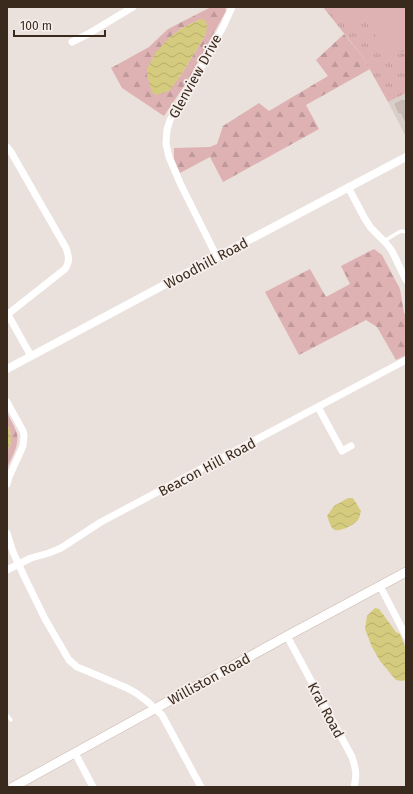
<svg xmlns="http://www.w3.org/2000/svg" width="413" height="794" font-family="'Fira Sans',sans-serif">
<defs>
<pattern id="forest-firs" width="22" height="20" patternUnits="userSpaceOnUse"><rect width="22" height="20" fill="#deb2b3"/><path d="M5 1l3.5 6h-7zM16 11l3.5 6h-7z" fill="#bf999a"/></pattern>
<pattern id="park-tufts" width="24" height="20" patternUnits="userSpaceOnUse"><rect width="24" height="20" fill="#deb2b3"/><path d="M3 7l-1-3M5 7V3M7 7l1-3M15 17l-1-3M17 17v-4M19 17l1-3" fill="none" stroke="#bf999a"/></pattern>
<pattern id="water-waves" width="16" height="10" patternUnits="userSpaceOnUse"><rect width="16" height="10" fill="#d5cb7e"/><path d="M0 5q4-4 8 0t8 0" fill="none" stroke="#b8ae6c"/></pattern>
</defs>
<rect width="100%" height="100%" fill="#eae0dc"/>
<path fill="#daceca" d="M406,93V137L388,102Z"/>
<g fill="url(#forest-firs)" fill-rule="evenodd">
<path d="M211,7H225L226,11L188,80L164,116L122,88L111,68L149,47L168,29ZM201,19L206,34L179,78L169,38L182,28Z"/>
<path d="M344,34L363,57L370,69L306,105L319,129L223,182L210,157L180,173L174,159V148L210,147L217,144L223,126L259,103L269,111L328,76L316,60Z"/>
<path d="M374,249L382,255L400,289L404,313L406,316V355L396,360L377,327L366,320L299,355L265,292L310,269L326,297L350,284L341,266Z"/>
<path d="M7,413C10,419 14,425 16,431C21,443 12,457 7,468V451L11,442L10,429L7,425Z"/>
</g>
<path fill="url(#park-tufts)" d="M323,7H406V93L388,102L363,57Z"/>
<g fill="#deb2b3">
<path d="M331,7H372L369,15L352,32Z"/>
<path d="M375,7H406V39L383,52L374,33L371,13Z"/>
</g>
<g fill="url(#water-waves)">
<path d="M201,19L205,20L207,25L206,34L179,78L169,91L156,95L152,92L147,75V69L156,52L169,38L182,28Z"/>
<path d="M7,425L10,429L11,442L7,451Z"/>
<path d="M348,498H353L361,511C360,514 360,517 358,520C354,525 340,532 335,530C330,528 329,520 327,516L334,506Z"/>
<path d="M375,608L379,609L396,632L400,634L406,649V680L401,681L396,680L380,661L372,647L365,629L367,616Z"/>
</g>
<path fill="#c8bbb4" stroke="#c4b5ae" d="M403,100V102L406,100V122L401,112L399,113L395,104Z"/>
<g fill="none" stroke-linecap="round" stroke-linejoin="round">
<defs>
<path id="secondary" d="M13,787L287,636L406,572"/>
</defs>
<use href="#secondary" stroke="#cbb9ae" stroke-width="10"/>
<path stroke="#b19079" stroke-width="1" stroke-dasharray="2 3" stroke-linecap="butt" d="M403,56L401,52L406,49"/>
<g stroke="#fff" stroke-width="3.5">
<path d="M384,241L399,232L402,231L406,232"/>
<path d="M7,715L11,720"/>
</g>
<g stroke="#fff" stroke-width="7">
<path d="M72,42L88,34L133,7"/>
<path d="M7,147L11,152L66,248C69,257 70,261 65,269L8,314"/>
<path d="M348,187L365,219L371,228L386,243L392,251L406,280"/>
<path d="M217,257L181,185L169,157L166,144L167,130L170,120L190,88L224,25L232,7"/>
<path d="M7,313L31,356"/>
<path d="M7,402L23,431L24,436L23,446L9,477L7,484"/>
<path d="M318,407L342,451L351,446"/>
<path d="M7,533L13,552L24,576L45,619L69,660L77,667L87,671L127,688L136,693L148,702L162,715L201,787"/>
<path d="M7,570L31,558L49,553L61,548L101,522L406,360"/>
<path d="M380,586L406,636"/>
<path d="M287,636L352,757C356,769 357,775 354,787"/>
<path d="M75,753L93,787"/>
</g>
<path stroke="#fff" stroke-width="8" d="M7,369L179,277L406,157"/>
<use href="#secondary" stroke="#fff" stroke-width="9"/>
</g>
<g text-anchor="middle" stroke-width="3.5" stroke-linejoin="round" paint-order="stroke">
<g font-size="14" fill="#3a2a1d" stroke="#f7efec">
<text transform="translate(195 76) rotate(-61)" y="5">Glenview Drive</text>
<text transform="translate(206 263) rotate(-28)" y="5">Woodhill Road</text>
<text transform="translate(207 467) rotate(-28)" y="5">Beacon Hill Road</text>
<text transform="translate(209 679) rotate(-29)" y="5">Williston Road</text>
<text transform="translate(326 710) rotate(62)" y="5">Kral Road</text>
</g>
</g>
<rect width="413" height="794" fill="none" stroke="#3a2a1d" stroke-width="16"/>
<path d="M14 30v6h91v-6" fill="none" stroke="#3a2a1d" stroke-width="2"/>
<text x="20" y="30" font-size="12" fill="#3a2a1d" stroke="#f7efec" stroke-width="3" paint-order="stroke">100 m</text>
</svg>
